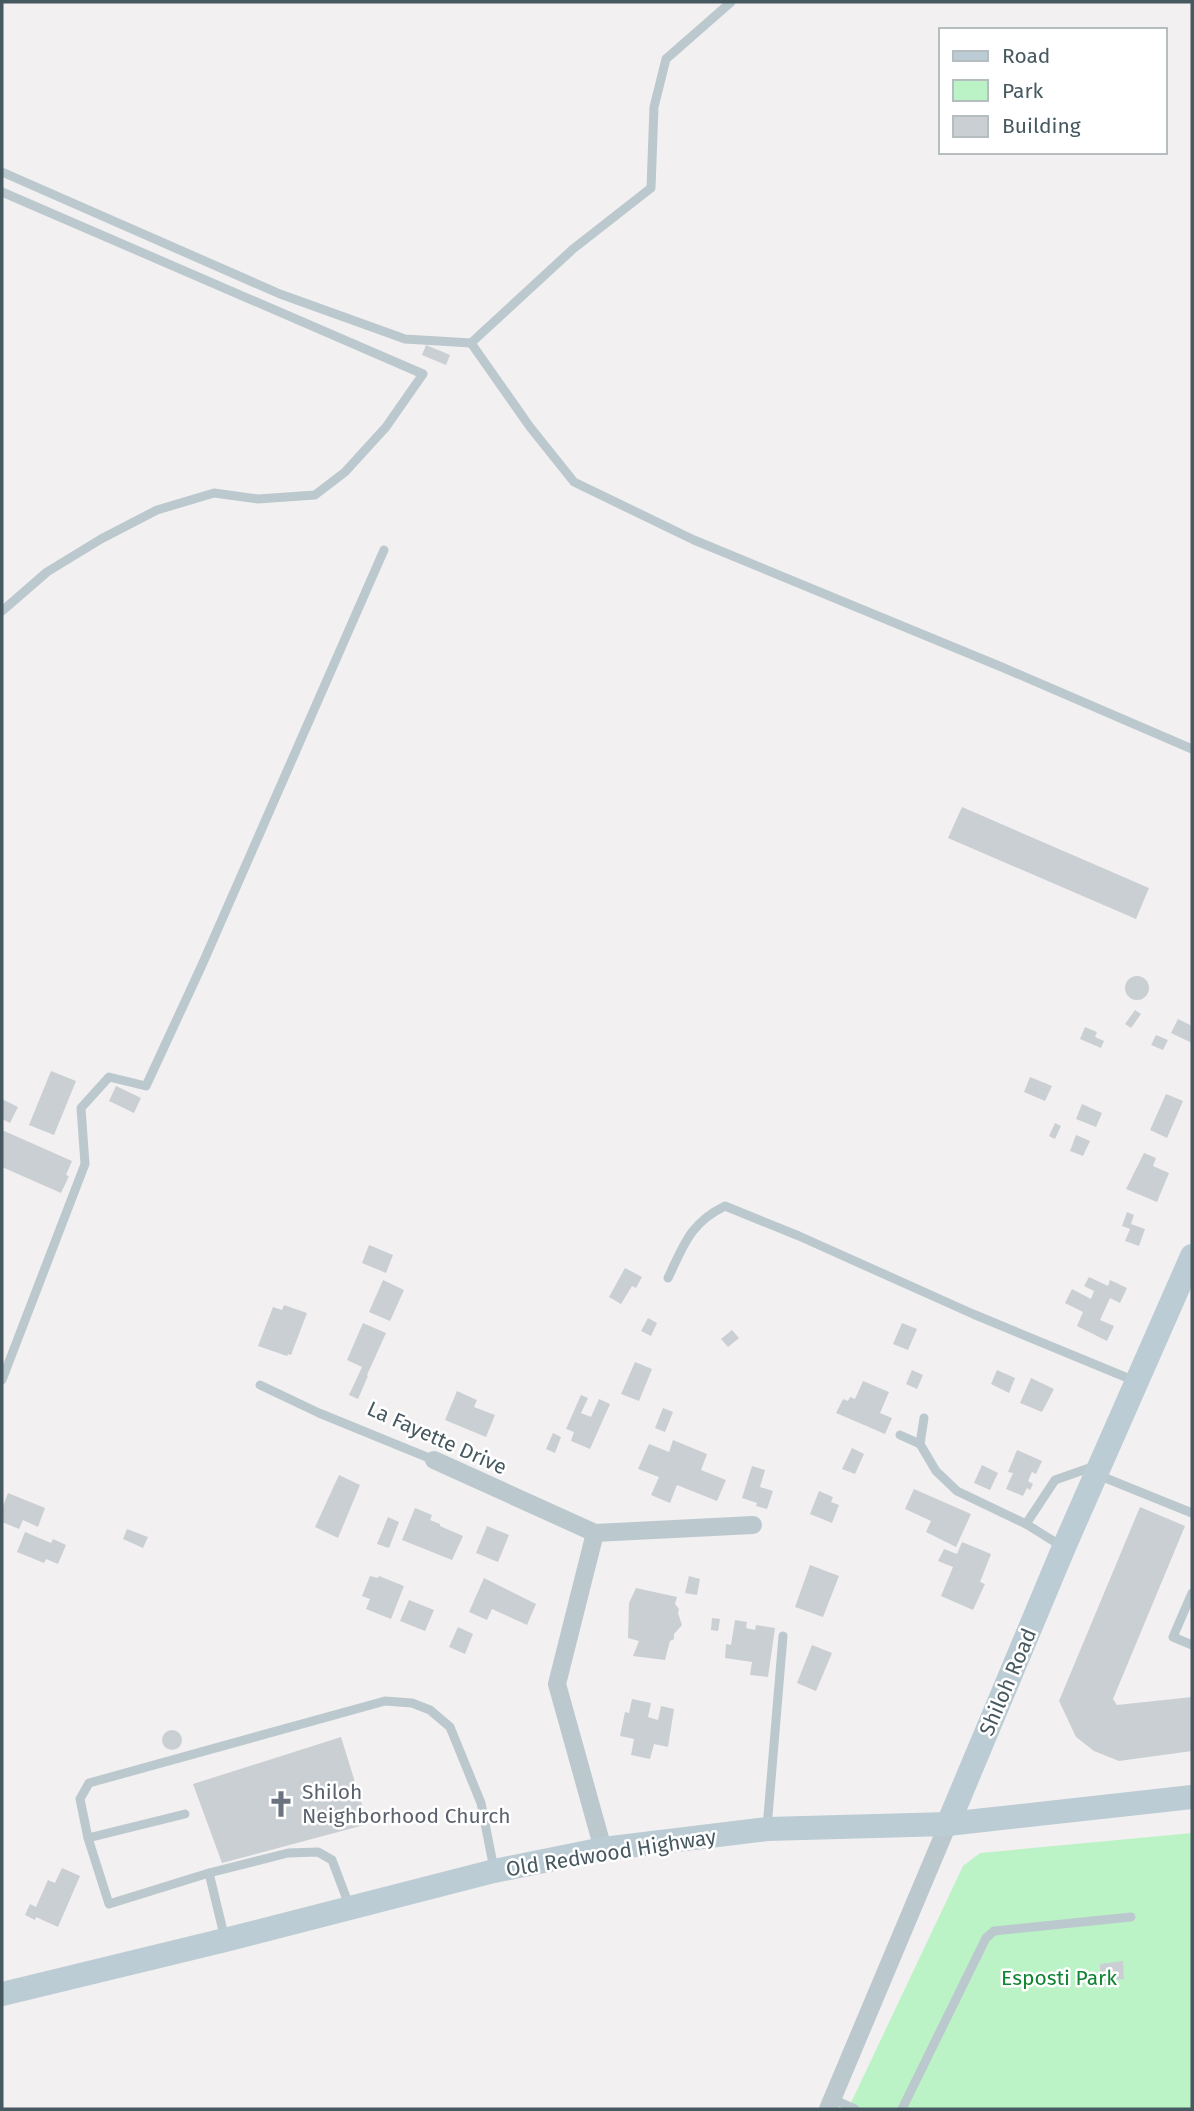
<svg xmlns="http://www.w3.org/2000/svg" width="1194" height="2111" font-family="'Fira Sans',sans-serif">
<rect width="100%" height="100%" fill="#f3f0f1"/>
<path fill="#bcf3c6" d="M1192,1833V2109H848L963,1866L980,1853Z"/>
<g fill="#cacfd3">
<path d="M426,345L450,355L446,365L422,355Z"/>
<path d="M962,807L1149,888L1136,919L948,838Z"/>
<circle cx="1137" cy="988" r="12"/>
<path d="M1135,1010L1141,1014L1131,1028L1125,1024Z"/>
<path d="M1178,1019L1192,1026V1043L1171,1033Z"/>
<path d="M1085,1027L1097,1032L1095,1037L1104,1041L1101,1048L1080,1039Z"/>
<path d="M1156,1035L1168,1040L1163,1050L1151,1045Z"/>
<path d="M51,1071L76,1081L54,1135L29,1125Z"/>
<path d="M1030,1077L1052,1086L1045,1101L1024,1092Z"/>
<path d="M116,1086L141,1098L134,1113L109,1101Z"/>
<path d="M1166,1094L1183,1101L1167,1138L1150,1130Z"/>
<path d="M2,1099L18,1107L10,1123L2,1119Z"/>
<path d="M1082,1104L1102,1113L1096,1127L1076,1119Z"/>
<path d="M1055,1123L1061,1126L1055,1139L1049,1136Z"/>
<path d="M2,1130L72,1161L66,1175L69,1176L61,1193L2,1167Z"/>
<path d="M1076,1135L1090,1141L1083,1156L1070,1151Z"/>
<path d="M1144,1153L1156,1158L1153,1166L1169,1173L1157,1202L1126,1189Z"/>
<path d="M1127,1212L1134,1215L1131,1224L1145,1229L1139,1246L1125,1241L1130,1229L1122,1226Z"/>
<path d="M369,1245L393,1255L386,1273L362,1263Z"/>
<path d="M625,1268L642,1277L636,1288L632,1286L621,1304L609,1297Z"/>
<path d="M1089,1277L1108,1286L1110,1280L1127,1288L1120,1303L1110,1298L1100,1320L1114,1326L1107,1341L1077,1326L1083,1312L1065,1303L1072,1289L1091,1299L1094,1291L1084,1286Z"/>
<path d="M383,1280L404,1290L390,1321L369,1312Z"/>
<path d="M284,1305L307,1313L291,1355L288,1354L287,1356L258,1346L273,1307L282,1310Z"/>
<path d="M648,1318L657,1323L651,1336L641,1331Z"/>
<path d="M363,1323L386,1333L367,1375L368,1376L358,1399L349,1395L362,1367L347,1360Z"/>
<path d="M902,1323L917,1329L908,1350L893,1344Z"/>
<path d="M732,1330L739,1338L728,1347L721,1339Z"/>
<path d="M635,1362L652,1369L639,1401L621,1394Z"/>
<path d="M912,1370L923,1375L917,1389L906,1384Z"/>
<path d="M997,1370L1015,1378L1009,1393L991,1384Z"/>
<path d="M1031,1378L1054,1389L1042,1412L1020,1403Z"/>
<path d="M863,1381L889,1392L880,1413L892,1418L885,1434L836,1413L843,1399L848,1401L850,1397L855,1399Z"/>
<path d="M457,1391L477,1400L474,1407L495,1415L486,1437L445,1420Z"/>
<path d="M581,1395L588,1398L581,1413L591,1417L599,1399L610,1404L590,1449L571,1441L574,1432L566,1429Z"/>
<path d="M663,1408L673,1412L665,1432L655,1428Z"/>
<path d="M553,1433L561,1437L555,1453L546,1449Z"/>
<path d="M673,1440L707,1454L701,1470L726,1480L717,1501L677,1485L670,1503L651,1495L659,1477L638,1469L649,1444L669,1452Z"/>
<path d="M852,1448L864,1454L855,1474L842,1469Z"/>
<path d="M1017,1450L1042,1461L1036,1474L1032,1472L1028,1481L1033,1484L1030,1490L1027,1488L1023,1496L1006,1489L1013,1473L1008,1472Z"/>
<path d="M982,1465L998,1473L990,1490L974,1483Z"/>
<path d="M752,1466L765,1470L760,1487L773,1491L767,1509L756,1506L757,1503L742,1498Z"/>
<path d="M339,1475L360,1485L338,1538L315,1527Z"/>
<path d="M914,1489L971,1514L956,1547L926,1532L931,1521L905,1509Z"/>
<path d="M819,1491L833,1497L831,1502L839,1505L832,1523L810,1514Z"/>
<path d="M8,1493L45,1508L38,1527L23,1520L19,1529L2,1522V1509Z"/>
<path d="M1140,1507L1185,1526L1113,1699L1117,1705L1192,1697V1751L1119,1761L1094,1751L1076,1737L1059,1701Z"/>
<path d="M415,1508L432,1515L430,1520L440,1524V1526L463,1536L452,1560L402,1540Z"/>
<path d="M388,1517L399,1522L389,1548L377,1544Z"/>
<path d="M487,1526L509,1535L498,1562L476,1553Z"/>
<path d="M127,1529L148,1537L143,1548L123,1539Z"/>
<path d="M25,1532L51,1543L53,1539L66,1545L58,1564L46,1559L44,1563L17,1552Z"/>
<path d="M962,1542L991,1554L980,1582L985,1584L973,1610L941,1596L953,1567L938,1561L944,1549L957,1554Z"/>
<path d="M810,1565L839,1576L823,1617L795,1607Z"/>
<path d="M370,1576L378,1578L379,1576L404,1586L391,1619L366,1609L370,1599L362,1596Z"/>
<path d="M689,1576L700,1579L697,1595L685,1593Z"/>
<path d="M484,1578L536,1604L527,1625L492,1609L487,1620L469,1612Z"/>
<path d="M636,1588L677,1597L675,1604L679,1609L678,1613L682,1625L674,1634V1639L670,1641L665,1660L633,1656L639,1641L628,1638L629,1603Z"/>
<path d="M409,1600L434,1610L425,1631L400,1621Z"/>
<path d="M712,1618L720,1619L718,1631L711,1630Z"/>
<path d="M735,1620L747,1622L746,1628L755,1630L756,1625L775,1628L768,1677L750,1675L752,1662L725,1658L726,1644L731,1645Z"/>
<path d="M458,1627L473,1634L465,1654L449,1647Z"/>
<path d="M812,1645L832,1653L816,1691L797,1683Z"/>
<path d="M632,1699L651,1703L648,1717L658,1720L661,1706L674,1709L668,1747L654,1744L650,1759L631,1755L634,1739L620,1736L625,1712L629,1713Z"/>
<circle cx="172" cy="1740" r="10"/>
<path d="M341,1737L368,1824L222,1863L193,1784Z"/>
<path d="M62,1868L80,1876L58,1927L36,1917L35,1920L25,1915L30,1904L36,1907L48,1880L55,1883Z"/>
<path d="M1123,1961L1124,1979L1100,1981V1964Z"/>
</g>
<g fill="none" stroke-linecap="round" stroke-linejoin="round">
<g stroke="#bbc9ce" stroke-width="9">
<path d="M2,172L280,294L405,339L471,343L573,249L651,188L654,107L666,59L731,2"/>
<path d="M2,192L423,374L386,427L345,472L315,495L258,499L214,493L157,510L101,539L47,572L2,611"/>
<path d="M471,343L530,427L574,482L694,540L1004,668L1192,749"/>
<path d="M668,1278C684,1245 690,1223 725,1206L799,1236L973,1314L1135,1381"/>
<path d="M2,1380L85,1164L81,1108L109,1077L146,1086L202,965L384,550"/>
<path d="M260,1385L319,1413L434,1460"/>
<path d="M900,1435L920,1444L936,1471L957,1491L1026,1524L1055,1480L1095,1466"/>
<path d="M920,1444L924,1418"/>
<path d="M1098,1475L1192,1513"/>
<path d="M1026,1524L1063,1547"/>
<path d="M1192,1593L1173,1637L1192,1645"/>
<path d="M767,1828L783,1636"/>
<path d="M88,1838L185,1814"/>
<path d="M209,1873L225,1939"/>
<path d="M349,1905L332,1860L318,1852L288,1853L209,1873L109,1904L88,1838L80,1799L89,1783L385,1701L412,1703L430,1710L450,1727L481,1803L494,1869"/>
<path d="M833,2099L855,2109"/>
<path d="M902,2109L986,1938L994,1931L1131,1917"/>
</g>
<g stroke="#bbc9ce" stroke-width="18">
<path d="M434,1460L595,1533L753,1525"/>
<path d="M595,1533L557,1684L603,1849"/>
<path d="M828,2109L948,1824"/>
</g>
<g stroke="#bbccd4" stroke-width="24">
<path d="M948,1824L1064,1547L1192,1256"/>
<path d="M2,1994L225,1940L494,1871L603,1849L767,1829L948,1824L1192,1797"/>
</g>
</g>
<defs>
<symbol id="church-bare" viewBox="-9 -9 18 18"><path d="M-1.2-6h2.4v3.5h3.3v2.4h-3.3V6h-2.4V-.1h-3.3v-2.4h3.3Z" fill="#6b7280" stroke="#fff" stroke-width="2.5" paint-order="stroke"/></symbol>
</defs>
<g fill-rule="evenodd">
<use href="#church-bare" x="262" y="1785" width="38" height="38"/>
</g>
<g text-anchor="middle" stroke-width="5" stroke-linejoin="round" paint-order="stroke">
<g font-size="21" fill="#475960" stroke="#fff">
<text transform="translate(437 1438) rotate(24)" y="7">La Fayette Drive</text>
<text transform="translate(1008 1682) rotate(-67)" y="7">Shiloh Road</text>
<text transform="translate(611 1853) rotate(-9)" y="7">Old Redwood Highway</text>
</g>
<g font-size="21" fill="#5b616d" stroke="#fff" text-anchor="start">
<text x="302" y="1799">Shiloh<tspan x="302" dy="24">Neighborhood Church</tspan></text>
</g>
<g font-size="21" fill="#0f8431" stroke="#fff">
<text x="1059" y="1985">Esposti Park</text>
</g>
</g>
<rect width="1194" height="2111" fill="none" stroke="#475960" stroke-width="7"/>
<rect x="939" y="28" width="228" height="126" fill="#ffffff" stroke="#b5bdbf" stroke-width="2"/>
<rect x="953" y="51" width="35" height="10" fill="#bbccd4" stroke="#b5bdbf" stroke-width="2"/>
<text x="1002" y="63" font-size="21" fill="#475960">Road</text>
<rect x="953" y="80" width="35" height="21" fill="#bcf3c6" stroke="#b5bdbf" stroke-width="2"/>
<text x="1002" y="98" font-size="21" fill="#475960">Park</text>
<rect x="953" y="116" width="35" height="21" fill="#cacfd3" stroke="#b5bdbf" stroke-width="2"/>
<text x="1002" y="133" font-size="21" fill="#475960">Building</text>
</svg>
